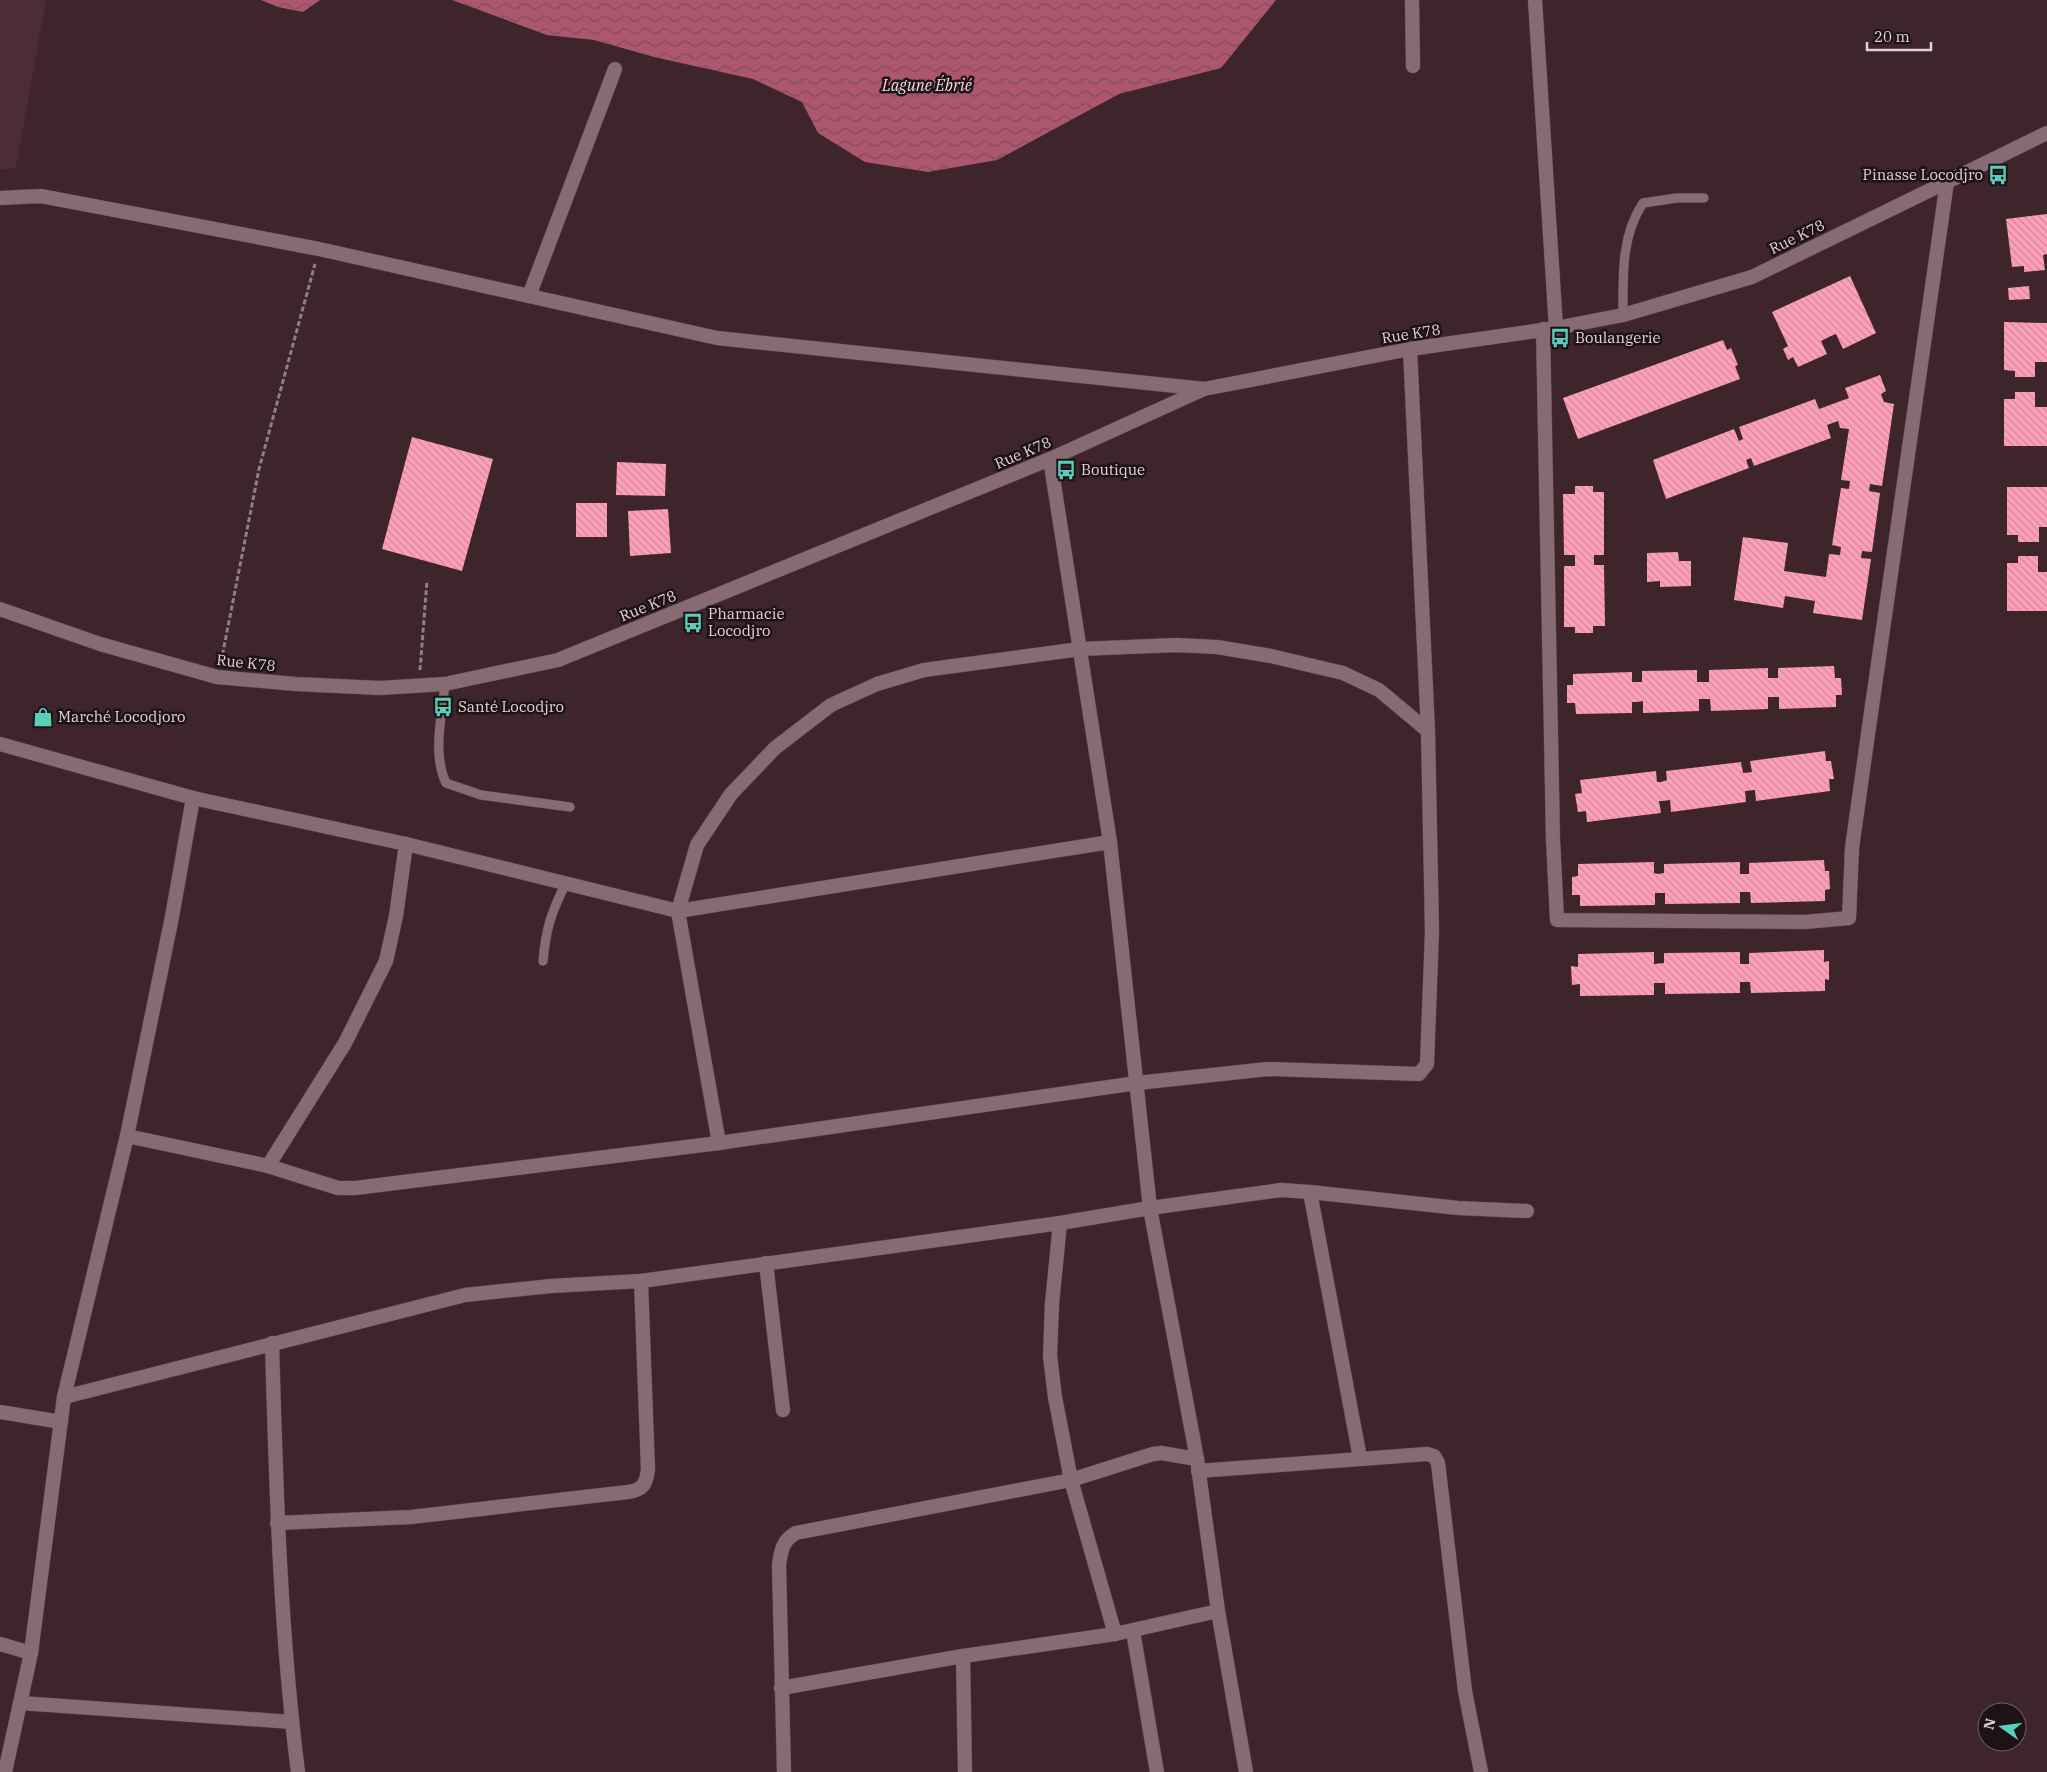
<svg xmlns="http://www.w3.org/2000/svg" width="2047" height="1772" font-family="'IBM Plex Serif',serif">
<defs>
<pattern id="water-waves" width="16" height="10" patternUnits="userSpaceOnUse" patternTransform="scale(1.25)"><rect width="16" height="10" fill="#ac5670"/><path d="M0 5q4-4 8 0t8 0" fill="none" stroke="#824d5d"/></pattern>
<pattern id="building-back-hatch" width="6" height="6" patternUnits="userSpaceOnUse" patternTransform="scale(1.25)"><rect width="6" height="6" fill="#fd9fb8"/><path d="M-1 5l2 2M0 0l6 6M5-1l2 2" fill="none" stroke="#cf879a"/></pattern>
</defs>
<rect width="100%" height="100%" fill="#3d252b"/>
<path fill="#4c2d35" d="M0,0H46L16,167L0,170Z"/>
<g fill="url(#water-waves)">
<path d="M261,0H320L303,12L278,7Z"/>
<path d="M452,0H1276L1221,68L1119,94L997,160L928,172L865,162L818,133L802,102L753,79L654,57L594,40L547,35Z"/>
</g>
<g fill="url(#building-back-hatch)">
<path d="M2047,214V254L2043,255L2045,270L2024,272V266L2012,267L2006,219Z"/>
<path d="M1850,276L1876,333L1843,349L1836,334L1831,336L1821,341L1827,354L1798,367L1793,357L1788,360L1783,349L1788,346L1772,312Z"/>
<path d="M2029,286L2030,299L2009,300L2008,288Z"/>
<path d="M2004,322L2047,323V362H2035V377H2015V371L2004,370Z"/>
<path d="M1723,340L1727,350L1731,348L1738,365L1735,366L1740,379L1578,439L1563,398Z"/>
<path d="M1880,375L1886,391L1881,394L1884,402L1894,404L1882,486L1870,484L1869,491L1880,493L1872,552L1862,551L1861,558L1871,559L1862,620L1813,613L1815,601L1785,596L1783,608L1734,600L1743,537L1788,543L1784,571L1826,577L1829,554L1840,555L1841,547L1832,545L1841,488L1849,489L1850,481L1841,480L1849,429L1840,428L1838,421L1827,425L1831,438L1754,466L1751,458L1746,460L1749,468L1666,499L1653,460L1734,429L1739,441L1743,439L1739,427L1815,399L1819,409L1849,398L1845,388Z"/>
<path d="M2015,392H2035V407H2047V446H2004V399H2015Z"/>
<path d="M412,437L493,459L462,571L382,549Z"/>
<path d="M617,462L666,464L665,496L616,495Z"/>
<path d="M1575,486H1593V492H1604V555H1594V565H1604L1605,626H1593V633H1575V627H1564V566H1575V555H1564L1563,494H1575Z"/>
<path d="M2007,487H2047V527H2039V542H2018V535H2007Z"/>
<rect x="576" y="503" width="31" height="34"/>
<path d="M668,509L671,553L630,556L628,511Z"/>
<path d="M1678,552L1679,561H1691V586L1660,587V581L1647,582V553Z"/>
<path d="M2018,556H2038V572H2047V611H2007V563H2018Z"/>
<path d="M1834,666L1835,678H1841L1842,695H1836V707L1779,709V697H1768V709L1711,711L1710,699H1699V711L1643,713V701L1637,702H1632V713L1576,714L1575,703H1567V685H1573V674L1632,672V682H1642V671L1697,670V682H1709V670L1768,668V678H1778V668Z"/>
<path d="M1825,751L1826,761H1831L1834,779H1829L1830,791L1756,801L1755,790L1745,791L1746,802L1671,812L1670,800L1663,801H1659L1661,813L1587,822L1586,811L1578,812L1575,794L1582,793L1580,780L1656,771L1657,782H1661L1667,780L1666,771L1741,762L1743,773L1752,772L1750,761Z"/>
<path d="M1824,860L1825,871H1829L1830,889L1825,890V901L1751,903L1750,892H1740V903L1665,904V893H1655V905L1580,906V895H1572V877L1578,876V864L1654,862V873L1658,874L1664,873V864L1740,862V874H1749V863Z"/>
<path d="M1824,950V962L1829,961V980L1825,979V991L1751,993L1750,982H1740V993L1665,994V983H1654V995L1580,996V984L1572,985L1571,966L1578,967V954L1654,952V964L1664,963V953L1740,952V964H1749V953Z"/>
</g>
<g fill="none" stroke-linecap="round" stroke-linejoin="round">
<defs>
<g id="service">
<path d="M1623,315C1623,276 1621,236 1643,203L1677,198H1704"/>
<path d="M445,684C442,715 432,754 446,783L481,795L570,807"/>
<path d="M543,961C546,928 551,913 566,883"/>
</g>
<g id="minor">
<path d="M1412,0L1413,66"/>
<path d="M1535,0L1556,328"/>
<path d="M0,198L41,196L319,249L717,338L1204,389"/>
<path d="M529,296L615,69"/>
<path d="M1543,329L1553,839L1557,920L1805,922L1849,918L1852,848L1867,741L1947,182"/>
<path d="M1050,459L1110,842L1150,1208L1197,1459L1218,1611L1246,1772"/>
<path d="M0,744L193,798L406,844L678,911L1110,842"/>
<path d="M127,1136L268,1166L338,1188H355L719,1143L1137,1083L1268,1069L1419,1074L1427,1064L1432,931L1428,731L1410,349"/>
<path d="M719,1143L678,911L697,845L731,794L775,748L831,705L877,684L924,670L1080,649L1176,645L1217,647L1271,656L1343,673L1379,690L1428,731"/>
<path d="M268,1166L345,1043L386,961L396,916L406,844"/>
<path d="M1310,1192L1360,1458"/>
<path d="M1060,1223L1052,1304L1050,1356L1055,1397L1071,1480L1115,1634"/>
<path d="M766,1263L783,1410"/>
<path d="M272,1343C276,1486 280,1630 298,1772"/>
<path d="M64,1397L465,1295L551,1286L641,1281L1060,1223L1150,1208L1281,1190L1310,1192L1458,1208L1527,1211"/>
<path d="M0,1412L61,1422"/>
<path d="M1198,1471L1427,1454L1434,1456L1438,1463L1465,1691L1481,1772"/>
<path d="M277,1523L411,1517L628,1492C643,1490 646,1484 648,1470L641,1281"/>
<path d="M1133,1631L1157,1772"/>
<path d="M0,1644L31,1653"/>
<path d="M963,1656L965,1772"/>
<path d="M781,1688L963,1656L1115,1634L1218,1611"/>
<path d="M20,1703L292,1722"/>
<path d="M5,1772L31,1653L64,1397L127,1136L172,917L193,798"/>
<path d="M784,1772L779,1565C781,1550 783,1540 796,1533L1071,1480L1153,1454L1161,1453L1197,1459"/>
</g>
<path id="tertiary" d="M0,609L100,644L217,677L295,684L380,688L445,684L558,660L1050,459L1204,389L1410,349L1556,328L1623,315L1752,277L2047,133"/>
</defs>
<use href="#service" stroke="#59444a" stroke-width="10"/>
<use href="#minor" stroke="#59444a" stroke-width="15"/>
<use href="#tertiary" stroke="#59444a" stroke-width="15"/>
<g stroke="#917d82" stroke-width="3" stroke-dasharray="5 2.5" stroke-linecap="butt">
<path d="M221,662L259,469L315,264"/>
<path d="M420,670L427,581"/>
</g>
<use href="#service" stroke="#876b72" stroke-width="9"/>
<use href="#minor" stroke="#876b72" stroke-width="14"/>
<use href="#tertiary" stroke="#876b72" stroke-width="14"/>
</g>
<defs>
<symbol id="bus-bare" viewBox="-9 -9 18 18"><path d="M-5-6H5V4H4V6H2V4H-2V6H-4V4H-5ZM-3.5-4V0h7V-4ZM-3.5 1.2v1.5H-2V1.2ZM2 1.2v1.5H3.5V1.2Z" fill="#5acebd" stroke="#1d1214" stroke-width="2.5" paint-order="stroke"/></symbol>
<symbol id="shop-bare" viewBox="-9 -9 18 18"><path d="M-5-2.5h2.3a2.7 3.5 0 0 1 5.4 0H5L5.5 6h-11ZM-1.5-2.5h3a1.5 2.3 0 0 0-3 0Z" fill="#5acebd" stroke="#1d1214" stroke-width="2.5" paint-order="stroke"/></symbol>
</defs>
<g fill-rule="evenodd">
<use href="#bus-bare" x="1984" y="161" width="28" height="28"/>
<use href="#bus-bare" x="1546" y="324" width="28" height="28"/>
<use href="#bus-bare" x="1052" y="456" width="28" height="28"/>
<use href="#bus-bare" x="679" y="609" width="28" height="28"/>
<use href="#bus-bare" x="429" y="693" width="28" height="28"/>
<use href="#shop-bare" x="29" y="703" width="28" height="28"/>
</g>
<g text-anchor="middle" stroke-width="5" stroke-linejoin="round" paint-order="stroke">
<g font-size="15" fill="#e3d2d6" stroke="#1d1214" text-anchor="start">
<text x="1983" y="180" text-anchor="end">Pinasse Locodjro</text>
<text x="1575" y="343">Boulangerie</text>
<text x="1081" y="475">Boutique</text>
<text x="708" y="619">Pharmacie<tspan x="708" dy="17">Locodjro</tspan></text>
<text x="458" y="712">Santé Locodjro</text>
<text x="58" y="722">Marché Locodjoro</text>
</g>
<g font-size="15" fill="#e3d2d6" stroke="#1d1214">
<text transform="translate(1797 237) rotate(-26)" y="5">Rue K78</text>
<text transform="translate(1411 334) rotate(-9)" y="5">Rue K78</text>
<text transform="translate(1023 453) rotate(-23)" y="5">Rue K78</text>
<text transform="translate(648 606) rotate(-22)" y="5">Rue K78</text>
<text transform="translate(246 663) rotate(6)" y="5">Rue K78</text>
</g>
<g font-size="16" font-style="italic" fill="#f4dbe0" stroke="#1d1214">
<text x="927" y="91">Lagune Ébrié</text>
</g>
</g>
<g transform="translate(2002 1727) rotate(284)"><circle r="24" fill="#1d1214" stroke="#6c5f62"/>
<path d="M0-4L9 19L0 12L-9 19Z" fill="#5acebd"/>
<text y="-8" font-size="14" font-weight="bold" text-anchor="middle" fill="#e3d2d6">N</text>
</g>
<path d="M1867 42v8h64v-8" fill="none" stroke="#e3d2d6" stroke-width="2.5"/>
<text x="1874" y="42" font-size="15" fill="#e3d2d6" stroke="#1d1214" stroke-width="4" paint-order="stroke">20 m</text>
</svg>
